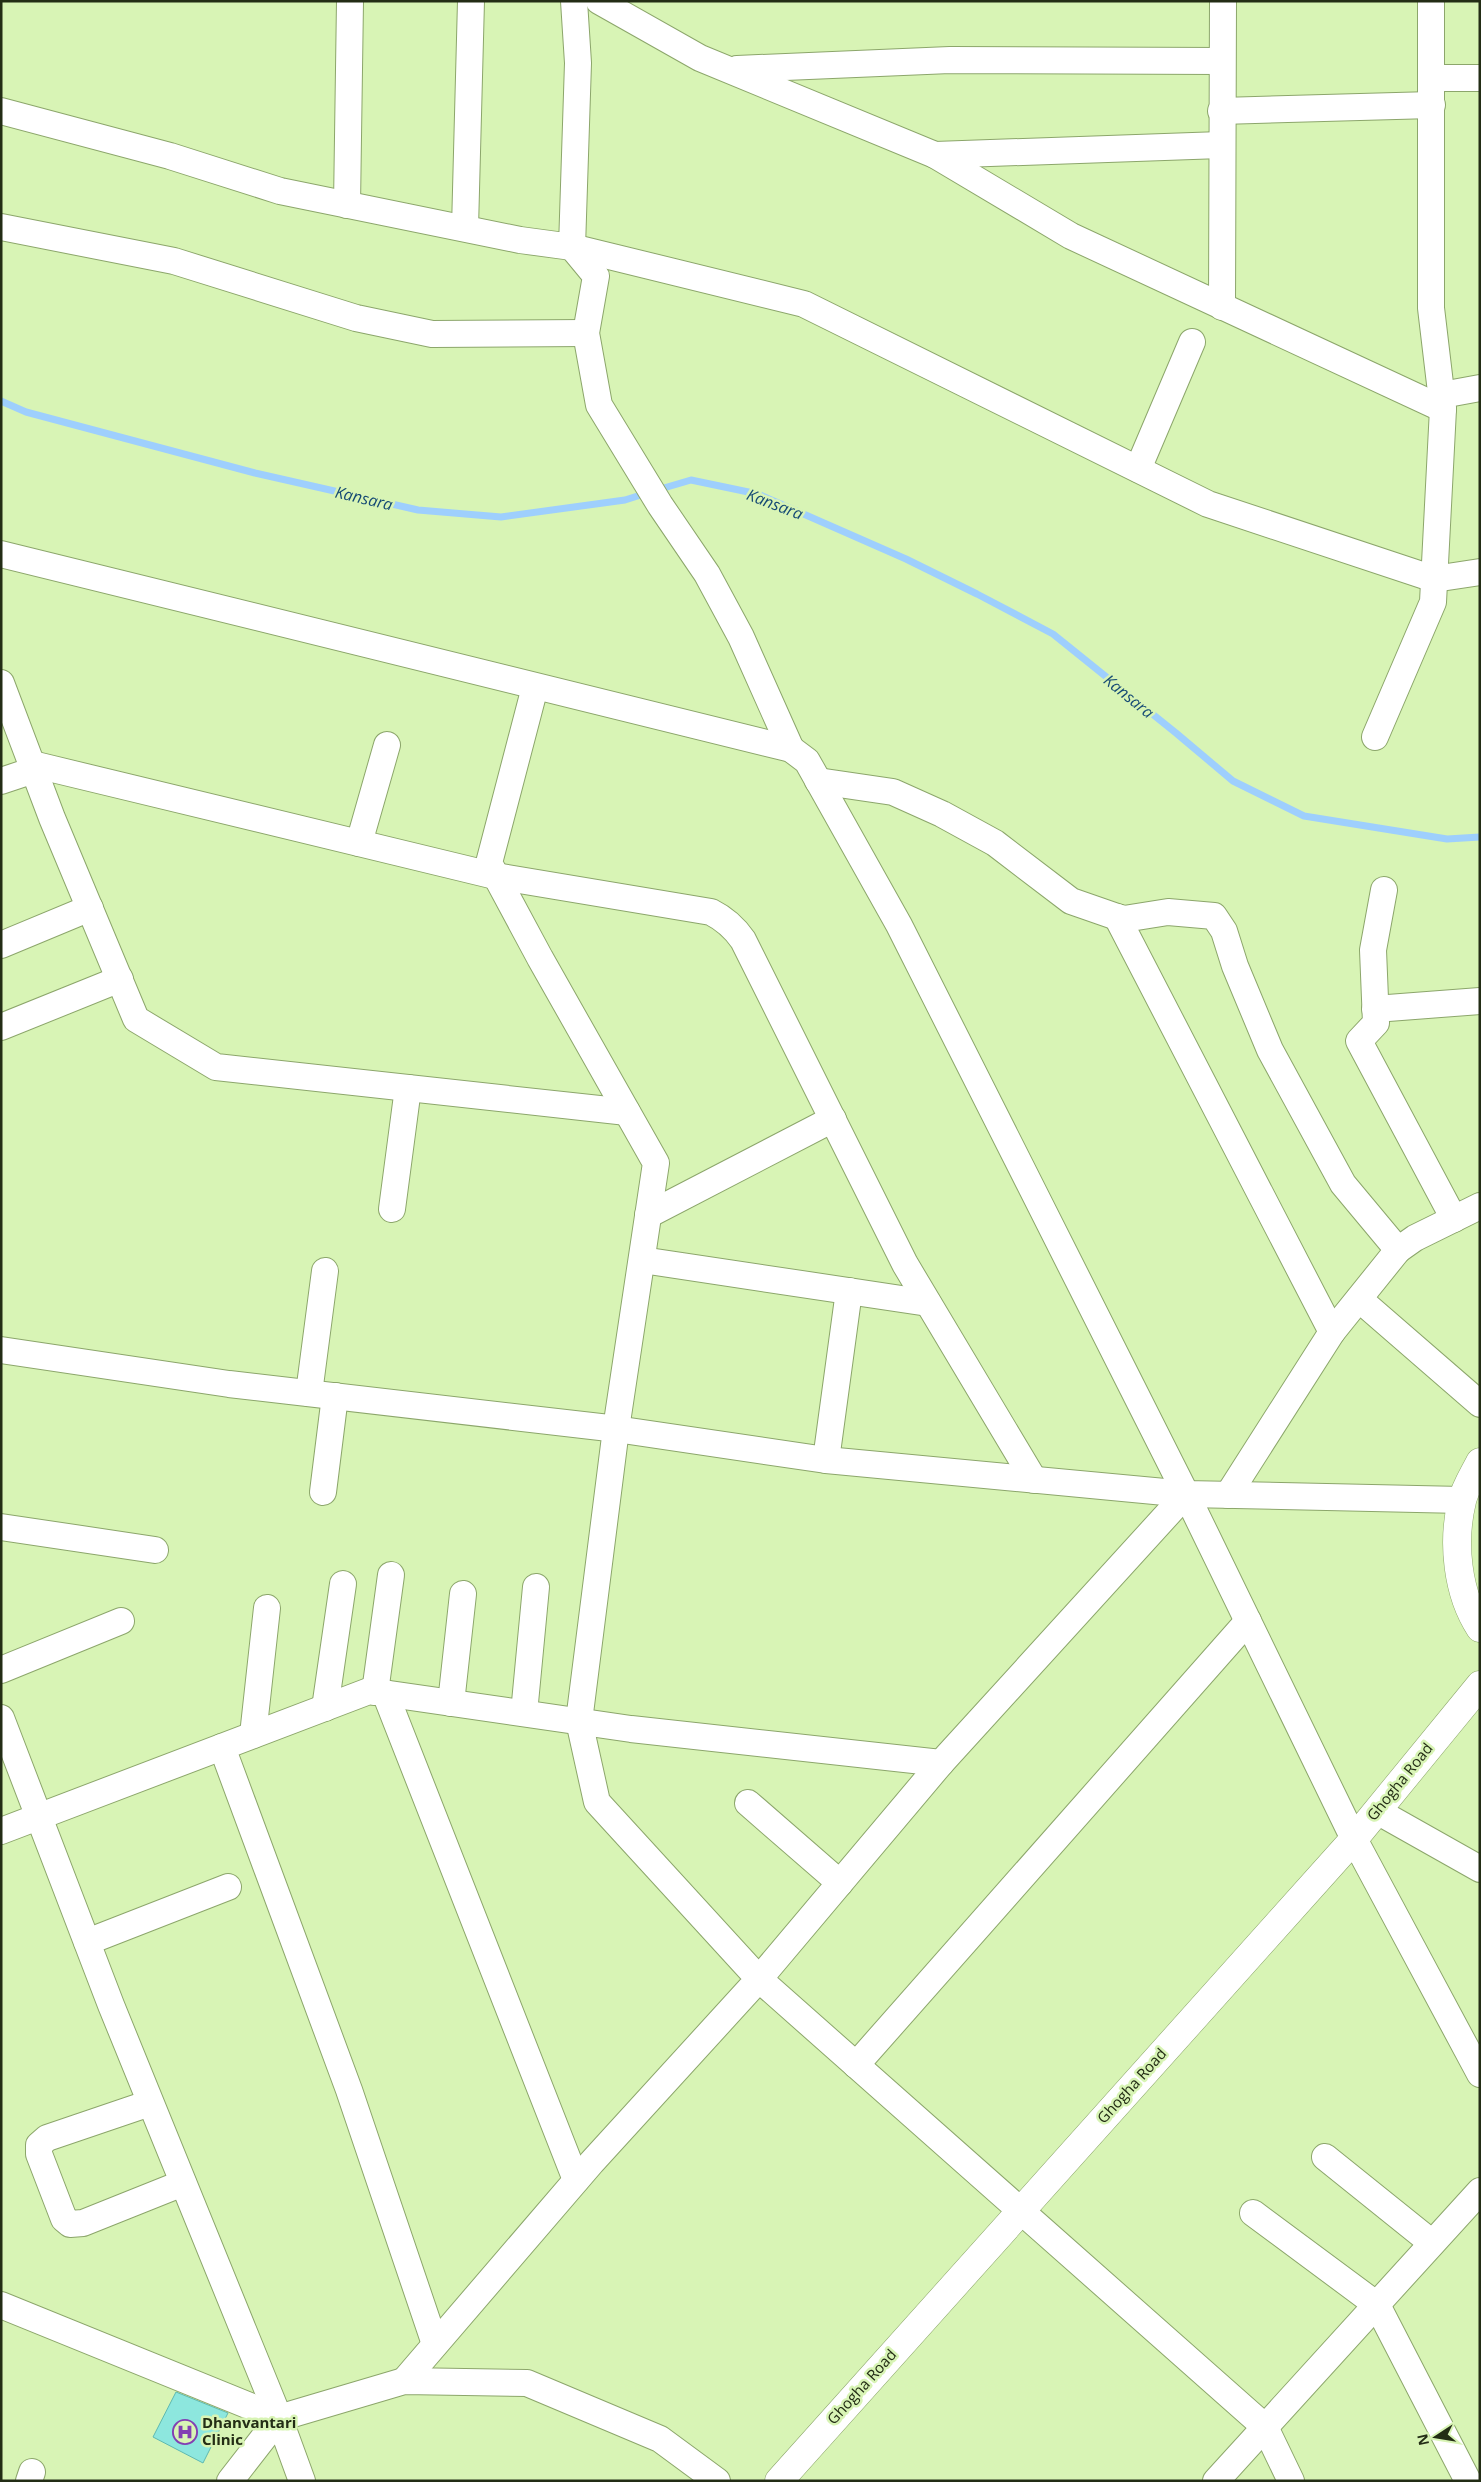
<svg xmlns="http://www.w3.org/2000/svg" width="1481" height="2482" font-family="'Open Sans',sans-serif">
<rect width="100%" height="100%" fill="#d8f4b5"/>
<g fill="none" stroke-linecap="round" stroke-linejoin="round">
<g stroke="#9ecffd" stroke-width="7">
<path d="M1,401L26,412L255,473L418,510L501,517L625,500L647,493"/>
<path d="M657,490L691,480L758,494L906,559L977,594L1053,634L1176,733L1233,781L1304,816L1447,839L1480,837"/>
</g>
</g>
<path fill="#8de7de" stroke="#5fb9b1" d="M176,2392L228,2413L203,2463L153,2437Z"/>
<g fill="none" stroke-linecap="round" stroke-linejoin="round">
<defs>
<g id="minor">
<path d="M599,1L700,58L935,155L1221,145"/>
<path d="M737,69L950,60L1222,61"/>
<path d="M1431,78H1480"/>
<path d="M1,111L170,156L280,191L520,240L572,247L578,63L574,1"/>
<path d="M1221,111L1432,105"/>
<path d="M935,155L1071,236L1443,409"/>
<path d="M347,205L350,1"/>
<path d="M1,227L174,261L356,318L432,334L586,333"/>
<path d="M465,228L471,1"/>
<path d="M572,247L804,304L1208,504L1434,579L1480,572"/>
<path d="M572,247L596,276L586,333L599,405L660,505L707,574L741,637L791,749"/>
<path d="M1222,307L1223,1"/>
<path d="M1442,395L1480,388"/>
<path d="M1138,469L1192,342"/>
<path d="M1,554L791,749L807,761L899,925L1190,1502L1354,1839L1480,2074"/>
<path d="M1,683L52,818L136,1019L216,1067L627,1112"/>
<path d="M1375,737L1433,602L1443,409L1431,308V1"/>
<path d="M32,764L495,876L711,912C725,919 734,927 743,940L905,1264L1034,1480"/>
<path d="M1,781L34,770"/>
<path d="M818,781L893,792L942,814L995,843L1071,901L1117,917L1124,919L1168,912L1214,916L1224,931L1235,966L1270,1050L1343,1184L1398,1250L1415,1238L1480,1206"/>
<path d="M359,843L387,745"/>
<path d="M1384,890L1373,950L1376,1023L1359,1041L1454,1219"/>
<path d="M1117,917L1332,1332"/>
<path d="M1,945L90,908"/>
<path d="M1375,1009L1480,1001"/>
<path d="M1,1027L120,979"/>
<path d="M392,1209L408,1088"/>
<path d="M648,1215L833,1119"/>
<path d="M642,1260L928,1303"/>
<path d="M1359,1299L1480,1404"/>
<path d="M1,1350L229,1384L609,1428L826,1460L1186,1494L1462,1500"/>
<path d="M309,1393L325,1271"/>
<path d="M826,1460L849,1291"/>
<path d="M323,1492L335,1396"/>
<path d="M1228,1495L1332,1332L1398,1250"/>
<path d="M1,1527L155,1550"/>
<path d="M1,1670L121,1621"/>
<path d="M375,1692L391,1575"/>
<path d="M385,1693L576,2180"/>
<path d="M451,1703L463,1594"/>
<path d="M325,1708L343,1584"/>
<path d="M524,1713L536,1587"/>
<path d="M1,1718L111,2005L279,2418L302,2481"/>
<path d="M253,1735L267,1608"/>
<path d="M222,1747L349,2090L435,2344"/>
<path d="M941,1763L759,1979L1265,2427L1291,2481"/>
<path d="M748,1803L840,1883"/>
<path d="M1377,1811L1480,1869"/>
<path d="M1,1831L369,1691L631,1729L941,1763L1186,1494"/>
<path d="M87,1942L228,1887"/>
<path d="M856,2065L1248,1621"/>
<path d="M150,2103L47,2138L39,2145V2154L64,2219L70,2224L83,2223L183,2183"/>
<path d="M1325,2157L1432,2243"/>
<path d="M1253,2213L1377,2305L1468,2481"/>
<path d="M1,2305L279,2418"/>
<path d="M404,2381L592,2162L759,1979L597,1802L579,1721L616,1429L656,1163L540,958L489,863L535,687"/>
<path d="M29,2481L32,2472"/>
<path d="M230,2481L279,2418L404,2381L527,2383L660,2439L717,2481"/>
<path d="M1216,2481L1480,2191"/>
</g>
<g id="primary">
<path d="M1480,1462C1474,1474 1465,1488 1462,1501C1452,1542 1457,1593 1480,1628"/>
<path d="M779,2481L1354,1839L1480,1685"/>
</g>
</defs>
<use href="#minor" stroke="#8ca66b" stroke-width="28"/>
<use href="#primary" stroke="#8ca66b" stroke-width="29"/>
<use href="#minor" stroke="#fff" stroke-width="26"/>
<use href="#primary" stroke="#fff" stroke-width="28"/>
</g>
<defs>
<symbol id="hospital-ring" viewBox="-11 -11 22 22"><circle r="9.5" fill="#d8f4b5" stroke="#823fb3" stroke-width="1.5"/><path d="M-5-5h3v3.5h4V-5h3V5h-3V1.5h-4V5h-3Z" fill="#823fb3"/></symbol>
</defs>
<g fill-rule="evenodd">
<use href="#hospital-ring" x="171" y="2418" width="28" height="28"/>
</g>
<g text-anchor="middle" stroke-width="5" stroke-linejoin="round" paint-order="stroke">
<g font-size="15" fill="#232d15" stroke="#d8f4b5">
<text transform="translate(1400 1782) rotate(-51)" y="5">Ghogha Road</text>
<text transform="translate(1132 2086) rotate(-48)" y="5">Ghogha Road</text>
<text transform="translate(862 2387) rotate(-48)" y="5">Ghogha Road</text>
</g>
<g font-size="15" font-weight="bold" fill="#232d15" stroke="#d8f4b5" text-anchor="start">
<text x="202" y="2428">Dhanvantari<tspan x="202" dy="17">Clinic</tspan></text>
</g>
<g font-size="16" font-style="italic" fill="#154a74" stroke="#d8f4b5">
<text transform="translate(364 498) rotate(13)" y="6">Kansara</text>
<text transform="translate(775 504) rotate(21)" y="6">Kansara</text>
<text transform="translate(1129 696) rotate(39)" y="6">Kansara</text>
</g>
</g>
<rect width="1481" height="2482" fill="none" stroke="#232d15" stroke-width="5"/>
<g transform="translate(1436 2437) rotate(258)" stroke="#d8f4b5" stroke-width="4" paint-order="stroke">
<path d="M0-4L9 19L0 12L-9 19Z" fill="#232d15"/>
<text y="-8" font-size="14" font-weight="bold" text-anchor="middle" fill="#232d15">N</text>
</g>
</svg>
